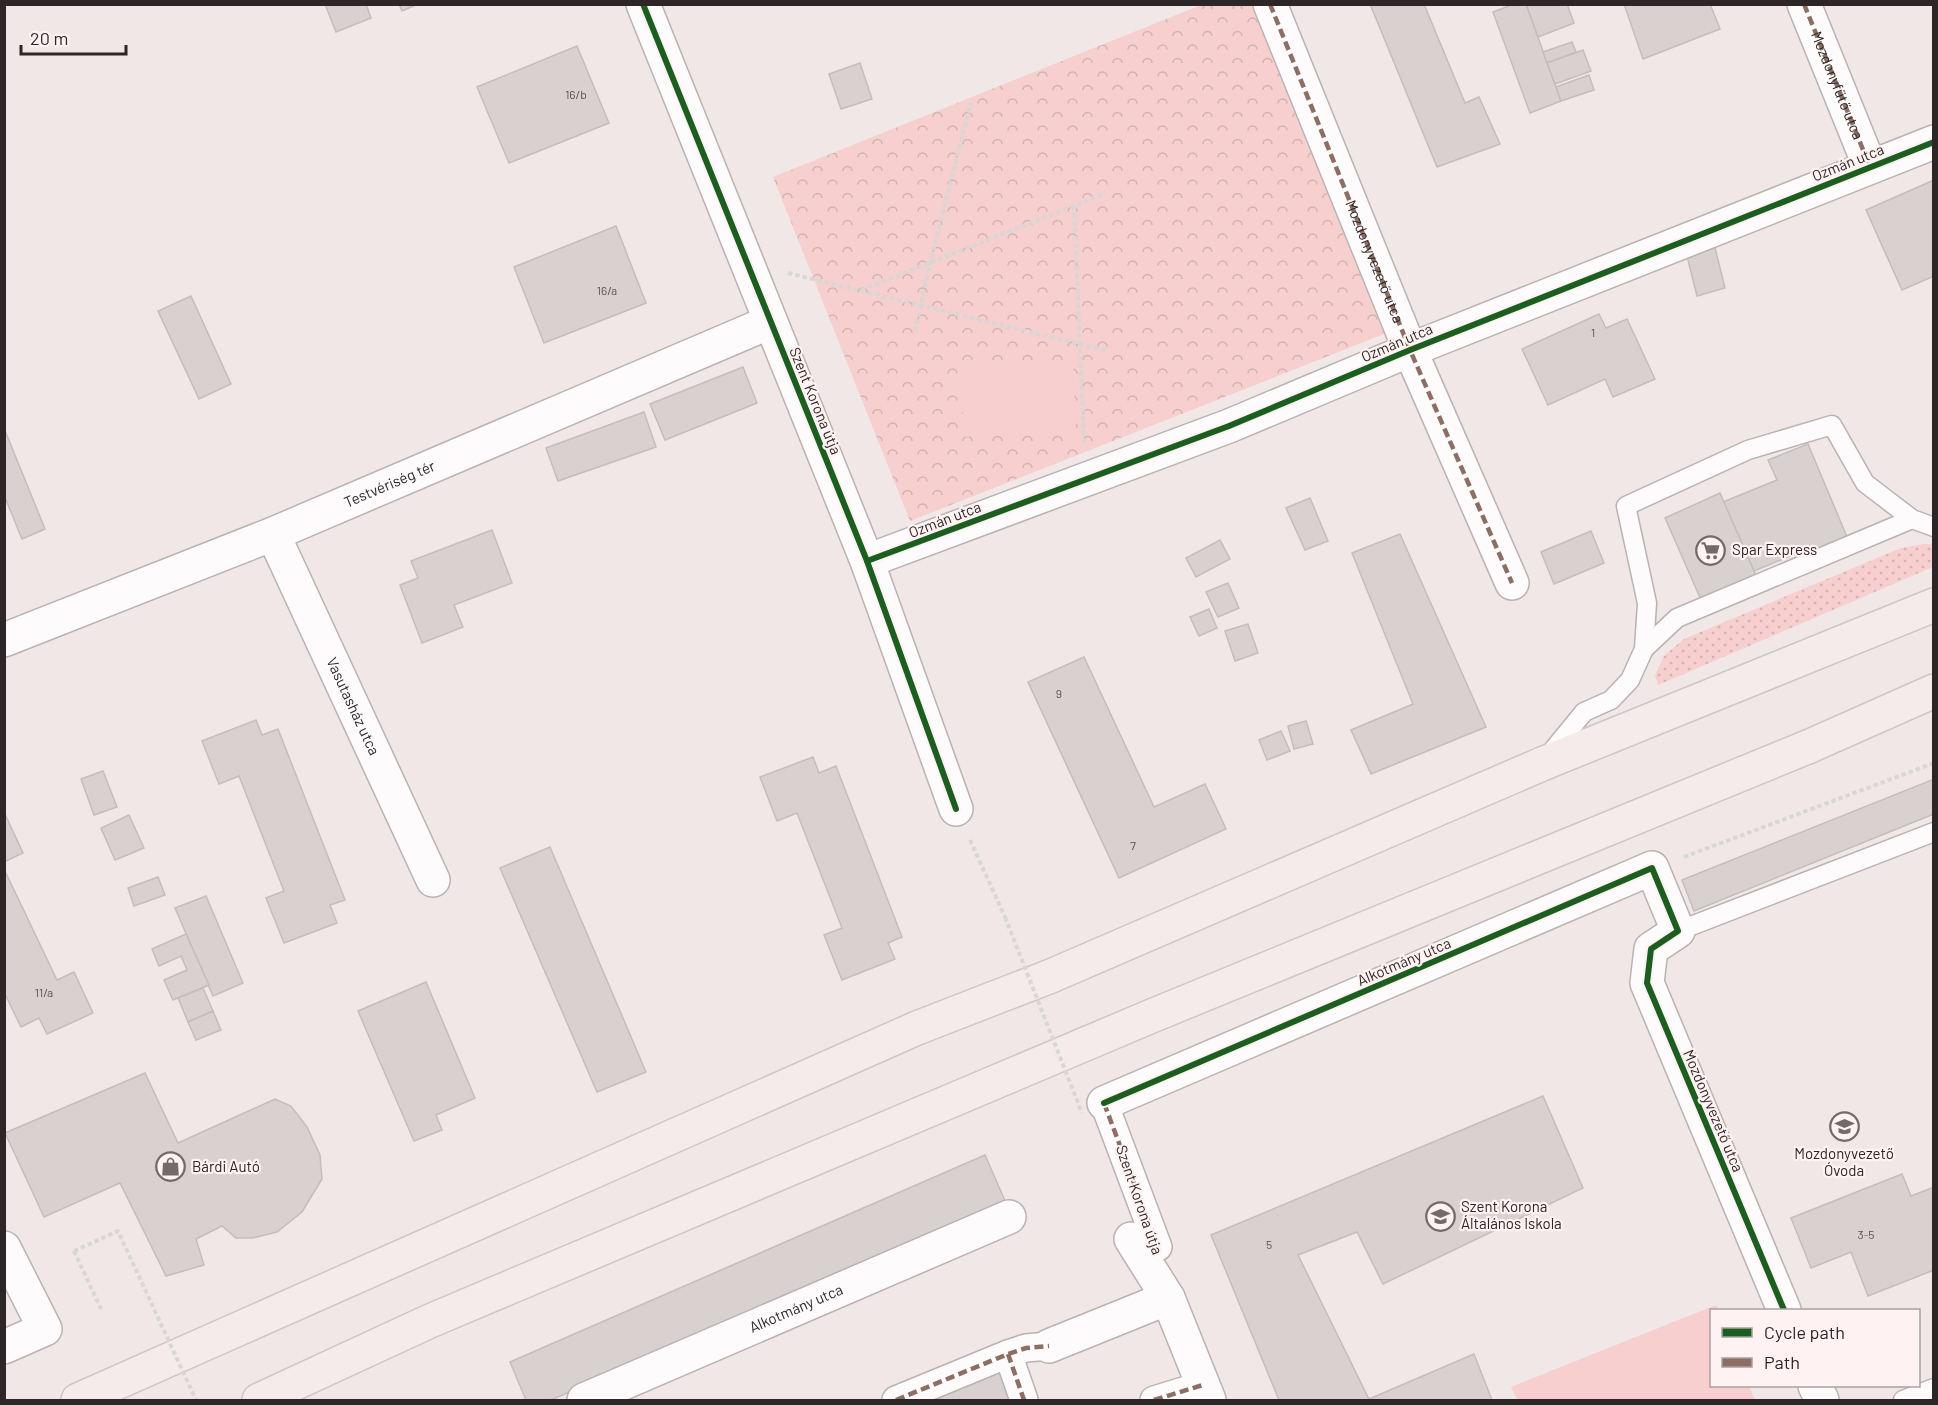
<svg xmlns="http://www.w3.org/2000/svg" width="1938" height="1405" font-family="Barlow,sans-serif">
<defs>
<pattern id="grass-dots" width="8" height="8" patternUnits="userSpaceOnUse" patternTransform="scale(1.5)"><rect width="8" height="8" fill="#f6cfce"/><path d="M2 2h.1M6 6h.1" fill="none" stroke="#d3b2b1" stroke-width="1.8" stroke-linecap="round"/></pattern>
<pattern id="park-crowns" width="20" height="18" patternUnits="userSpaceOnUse" patternTransform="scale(1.5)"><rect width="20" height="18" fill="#f6cfce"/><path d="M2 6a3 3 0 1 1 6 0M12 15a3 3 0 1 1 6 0" fill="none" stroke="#d3b2b1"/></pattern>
</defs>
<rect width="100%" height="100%" fill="#f2e7e7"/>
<path fill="url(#grass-dots)" d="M1924,544H1933V567L1658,685L1655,675L1664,656L1684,639L1901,548Z"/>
<path fill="url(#park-crowns)" d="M1201,5H1251L1384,334L910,521L773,177Z"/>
<g fill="#f6cfce">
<path d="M1073,363L1076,432L964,437L961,367Z"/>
<path d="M1716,1305L1719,1310H1712V1386H1749L1755,1400H1517L1511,1387Z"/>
</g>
<g fill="#d9d0d0" stroke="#c5bdbd" stroke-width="1.5">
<path d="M325,4H366L371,18L336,32Z"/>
<path d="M399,4H418L402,11Z"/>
<path d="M1370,4H1424L1465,103L1479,97L1500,144L1437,167Z"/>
<path d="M1514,4H1526L1561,101L1530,113L1493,12Z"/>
<path d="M1526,4H1567L1574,23L1538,37Z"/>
<path d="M1624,4H1710L1720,29L1643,59Z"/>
<path d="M1572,42L1576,52L1547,63L1543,52Z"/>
<path d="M577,46L609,123L509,163L477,87Z"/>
<path d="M1583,50L1591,71L1555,84L1547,63Z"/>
<path d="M860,63L872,99L841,109L829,74Z"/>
<path d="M1589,75L1594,90L1561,101L1556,87Z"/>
<path d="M1934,180V276L1902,290L1866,210Z"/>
<path d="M616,226L646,303L544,343L514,267Z"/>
<path d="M1715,248L1725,288L1697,296L1687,256Z"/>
<path d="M191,296L231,384L199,399L158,311Z"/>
<path d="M1599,314L1606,328L1627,319L1655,379L1613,397L1605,379L1548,405L1522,349Z"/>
<path d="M743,367L757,403L665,440L650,404Z"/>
<path d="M644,412L656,447L558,481L546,448Z"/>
<path d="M4,428L45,529L22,539L4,495Z"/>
<path d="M1808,444L1853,551L1813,567L1805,550L1754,571L1723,502L1777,480L1768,460Z"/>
<path d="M1720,493L1757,578L1702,602L1665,518Z"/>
<path d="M1310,498L1328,541L1305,550L1286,508Z"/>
<path d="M492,530L512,583L454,605L463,627L422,643L400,585L418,578L411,561Z"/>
<path d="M1591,531L1604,563L1554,584L1541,552Z"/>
<path d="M1400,534L1486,727L1371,774L1351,730L1413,704L1352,553Z"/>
<path d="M1220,540L1230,559L1196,577L1186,558Z"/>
<path d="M1228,583L1239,608L1218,617L1206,592Z"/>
<path d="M1209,609L1217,628L1199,636L1190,617Z"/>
<path d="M1248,624L1258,653L1235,661L1225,631Z"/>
<path d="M1084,657L1154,807L1205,784L1226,829L1119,878L1028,682Z"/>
<path d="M256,720L262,735L278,729L345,900L330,905L337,923L284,943L266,898L284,891L239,776L219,784L202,741Z"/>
<path d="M1306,721L1313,744L1294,749L1288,726Z"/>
<path d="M1281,731L1290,751L1267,760L1259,740Z"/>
<path d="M813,757L819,773L836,766L902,937L888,943L895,959L842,980L824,935L842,928L797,813L777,821L760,777Z"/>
<path d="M103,771L117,807L94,815L81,779Z"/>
<path d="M1934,779V814L1694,911L1682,880Z"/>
<path d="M5,814L23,853L4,862V815Z"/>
<path d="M129,815L144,848L115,860L101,828Z"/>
<path d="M550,847L646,1072L597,1092L500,868Z"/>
<path d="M4,869L57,980L74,972L93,1013L47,1034L39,1018L21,1027L4,992Z"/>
<path d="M158,877L165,895L134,906L128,888Z"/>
<path d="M206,896L243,983L213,996L175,908Z"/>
<path d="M186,934L209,985L173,1000L164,980L187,970L181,956L159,966L152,949Z"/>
<path d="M426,982L475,1098L436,1115L442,1130L414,1141L358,1011Z"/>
<path d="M203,988L213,1011L188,1022L178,998Z"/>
<path d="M213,1011L221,1030L196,1040L188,1022Z"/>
<path d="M145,1073L178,1143L275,1099L291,1106L307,1127L320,1155L322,1179L302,1212L277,1232L253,1238H236L222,1226L196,1239L204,1265L166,1276L120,1183L44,1217L5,1133Z"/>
<path d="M1543,1096L1583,1188L1383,1284L1357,1232L1298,1255L1369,1399L1474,1354L1492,1400H1279L1211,1235Z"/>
<path d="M985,1155L1006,1203L551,1400H526L510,1362Z"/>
<path d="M1902,1174L1911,1196L1934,1187V1270L1868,1296L1851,1252L1811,1268L1791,1218Z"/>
<path d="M1001,1366L1016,1400H918Z"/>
</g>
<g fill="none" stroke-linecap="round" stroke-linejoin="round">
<defs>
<g id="service">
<path d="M1644,649L1647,603L1626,506L1748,450L1832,425L1865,483L1912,519L1934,527"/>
<path d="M1548,756L1584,712L1611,700L1630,680L1644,649L1677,618L1912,519"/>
<path d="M1678,931L1934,832"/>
<path d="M1903,1400L1934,1388"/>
</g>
<g id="pedestrian">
<path d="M1104,1103L1158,1247"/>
<path d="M1008,1354L1024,1400"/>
<path d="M896,1400L1008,1354L1026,1348L1049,1346"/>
<path d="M1154,1400L1203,1385"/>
</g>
<g id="minor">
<path d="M643,4L867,561L956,809"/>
<path d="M1270,4L1410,350L1512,583"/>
<path id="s1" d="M1804,4L1870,167"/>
<path id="s2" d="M273,534L433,880"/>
<path d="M867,561L1229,426L1410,350L1934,142"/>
<path id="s3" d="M4,640L273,534L770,322"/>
<path d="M1104,1103L1652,868L1678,931L1651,949L1647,983L1784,1310"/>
<path d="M1131,1239L1168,1298L1209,1400"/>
<path d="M4,1248L45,1329L4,1347"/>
<path d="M1049,1346L1168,1298"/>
<path d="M1815,1386L1822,1400"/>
<path id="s4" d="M584,1400L1009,1217"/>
</g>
<g id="primary">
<path d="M78,1400L917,1028L1051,976L1542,764L1934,605"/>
<path d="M259,1400L430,1321L1154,1015L1810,746L1934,691"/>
</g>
</defs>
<use href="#service" stroke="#bab2b2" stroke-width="21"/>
<use href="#pedestrian" stroke="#bab2b2" stroke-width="30"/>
<use href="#minor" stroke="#bab2b2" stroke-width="36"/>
<use href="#primary" stroke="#ccc7c7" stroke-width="36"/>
<g stroke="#d9d6d6" stroke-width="4" stroke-dasharray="4.5 3" stroke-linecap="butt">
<path d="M1074,206L1084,443"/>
<path d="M788,273L1108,351"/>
<path d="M861,290L1106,193"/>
<path d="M915,331L930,263L971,102"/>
<path d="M970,840L1005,917"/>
<path d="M1684,857L1934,763"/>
<path d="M74,1251L102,1311"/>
</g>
<use href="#service" stroke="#fdfbfb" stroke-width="18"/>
<use href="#pedestrian" stroke="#fdfbfb" stroke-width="27"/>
<use href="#minor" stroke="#fdfbfb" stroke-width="33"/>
<use href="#primary" stroke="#f5ebeb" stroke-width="33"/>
<g stroke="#d9d6d6" stroke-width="4" stroke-dasharray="4.5 3" stroke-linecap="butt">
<path d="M1005,917L1082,1113"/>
<path d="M74,1251L118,1231L196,1400"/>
</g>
<g stroke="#8d6e63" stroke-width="4.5" stroke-dasharray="9 4.5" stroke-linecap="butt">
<path id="s5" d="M1270,4L1410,350L1512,583"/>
<path d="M1804,4L1870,167"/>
<path d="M1104,1103L1158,1247"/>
<path d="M1008,1354L1024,1400"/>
<path d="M896,1400L1008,1354L1026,1348L1049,1346"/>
<path d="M1154,1400L1203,1385"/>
</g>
<defs>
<g id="cycleway">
<path d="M643,4L867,561L956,809"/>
<path d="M867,561L1229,426L1410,350L1934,142"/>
<path d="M1104,1103L1652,868L1678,931L1651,949L1647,983L1784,1310"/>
</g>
</defs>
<use href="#cycleway" stroke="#fef2f2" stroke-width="10"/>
<use href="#cycleway" stroke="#1b5e20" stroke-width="6"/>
</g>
<defs>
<symbol id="supermarket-ring" viewBox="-11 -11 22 22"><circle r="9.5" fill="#fef2f2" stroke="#736a6a" stroke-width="1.5"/><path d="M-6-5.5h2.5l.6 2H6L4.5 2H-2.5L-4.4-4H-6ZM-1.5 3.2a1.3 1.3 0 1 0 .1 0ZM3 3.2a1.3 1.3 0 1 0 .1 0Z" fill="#736a6a"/></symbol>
<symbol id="school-ring" viewBox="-11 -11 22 22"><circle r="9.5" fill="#fef2f2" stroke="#736a6a" stroke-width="1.5"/><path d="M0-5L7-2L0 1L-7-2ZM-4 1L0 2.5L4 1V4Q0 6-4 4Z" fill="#736a6a"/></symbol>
<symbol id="shop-ring" viewBox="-11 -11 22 22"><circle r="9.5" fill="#fef2f2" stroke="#736a6a" stroke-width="1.5"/><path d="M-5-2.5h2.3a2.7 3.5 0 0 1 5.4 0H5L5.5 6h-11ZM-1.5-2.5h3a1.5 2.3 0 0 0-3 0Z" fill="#736a6a"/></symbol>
</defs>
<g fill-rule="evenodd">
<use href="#supermarket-ring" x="1694" y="534" width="33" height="33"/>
<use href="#school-ring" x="1828" y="1110" width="33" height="33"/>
<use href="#shop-ring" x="154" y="1150" width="33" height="33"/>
<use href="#school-ring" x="1424" y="1200" width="33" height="33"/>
</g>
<g text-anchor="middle" stroke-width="4.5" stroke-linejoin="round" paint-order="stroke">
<g font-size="12" fill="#595050">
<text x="576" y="99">16/b</text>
<text x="607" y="295">16/a</text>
<text x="1593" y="337">1</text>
<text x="1059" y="698">9</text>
<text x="1133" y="850">7</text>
<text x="44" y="997">11/a</text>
<text x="1866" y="1239">3-5</text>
<text x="1269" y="1249">5</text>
</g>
<g font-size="15" fill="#2e2626" stroke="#fef2f2">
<text dy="5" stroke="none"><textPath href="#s1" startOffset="88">Mozdonyfűtő utca</textPath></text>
<text transform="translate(1848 163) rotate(-22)" y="5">Ozmán utca</text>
<text dy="5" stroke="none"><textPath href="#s5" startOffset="278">Mozdonyvezető utca</textPath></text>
<text transform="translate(1397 343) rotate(-23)" y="5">Ozmán utca</text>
<text transform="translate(815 401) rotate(68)" y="5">Szent Korona útja</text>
<text dy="5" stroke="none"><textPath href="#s3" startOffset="416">Testvériség tér</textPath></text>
<text transform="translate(945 520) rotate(-21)" y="5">Ozmán utca</text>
<text dy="5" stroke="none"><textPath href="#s2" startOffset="190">Vasutasház utca</textPath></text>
<text transform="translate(1404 962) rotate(-23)" y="5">Alkotmány utca</text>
<text transform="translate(1713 1111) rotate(67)" y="5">Mozdonyvezető utca</text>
<text transform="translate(1139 1200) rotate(71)" y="5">Szent Korona útja</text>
<text dy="5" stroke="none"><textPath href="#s4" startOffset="231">Alkotmány utca</textPath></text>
</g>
<g font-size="15" fill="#2e2626" stroke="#fef2f2" text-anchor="start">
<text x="1732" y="555">Spar Express</text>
<text x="1844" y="1159" text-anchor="middle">Mozdonyvezető<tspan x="1844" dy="17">Óvoda</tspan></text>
<text x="192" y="1172">Bárdi Autó</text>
<text x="1461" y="1212">Szent Korona<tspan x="1461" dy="17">Általános Iskola</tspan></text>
</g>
</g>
<rect width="1938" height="1405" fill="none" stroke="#2e2626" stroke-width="12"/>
<rect x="1710" y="1309" width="210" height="78" fill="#fef2f2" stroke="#aba0a0" stroke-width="1.5"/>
<rect x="1722" y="1328" width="30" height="9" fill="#1b5e20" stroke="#aba0a0" stroke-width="1.5"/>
<text x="1764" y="1339" font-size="18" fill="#2e2626">Cycle path</text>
<rect x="1722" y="1358" width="30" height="9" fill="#8d6e63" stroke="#aba0a0" stroke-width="1.5"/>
<text x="1764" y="1369" font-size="18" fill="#2e2626">Path</text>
<path d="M21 45v9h105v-9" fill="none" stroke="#2e2626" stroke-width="3"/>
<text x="30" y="45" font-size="18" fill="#2e2626" stroke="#fef2f2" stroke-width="4.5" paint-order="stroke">20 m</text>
</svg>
